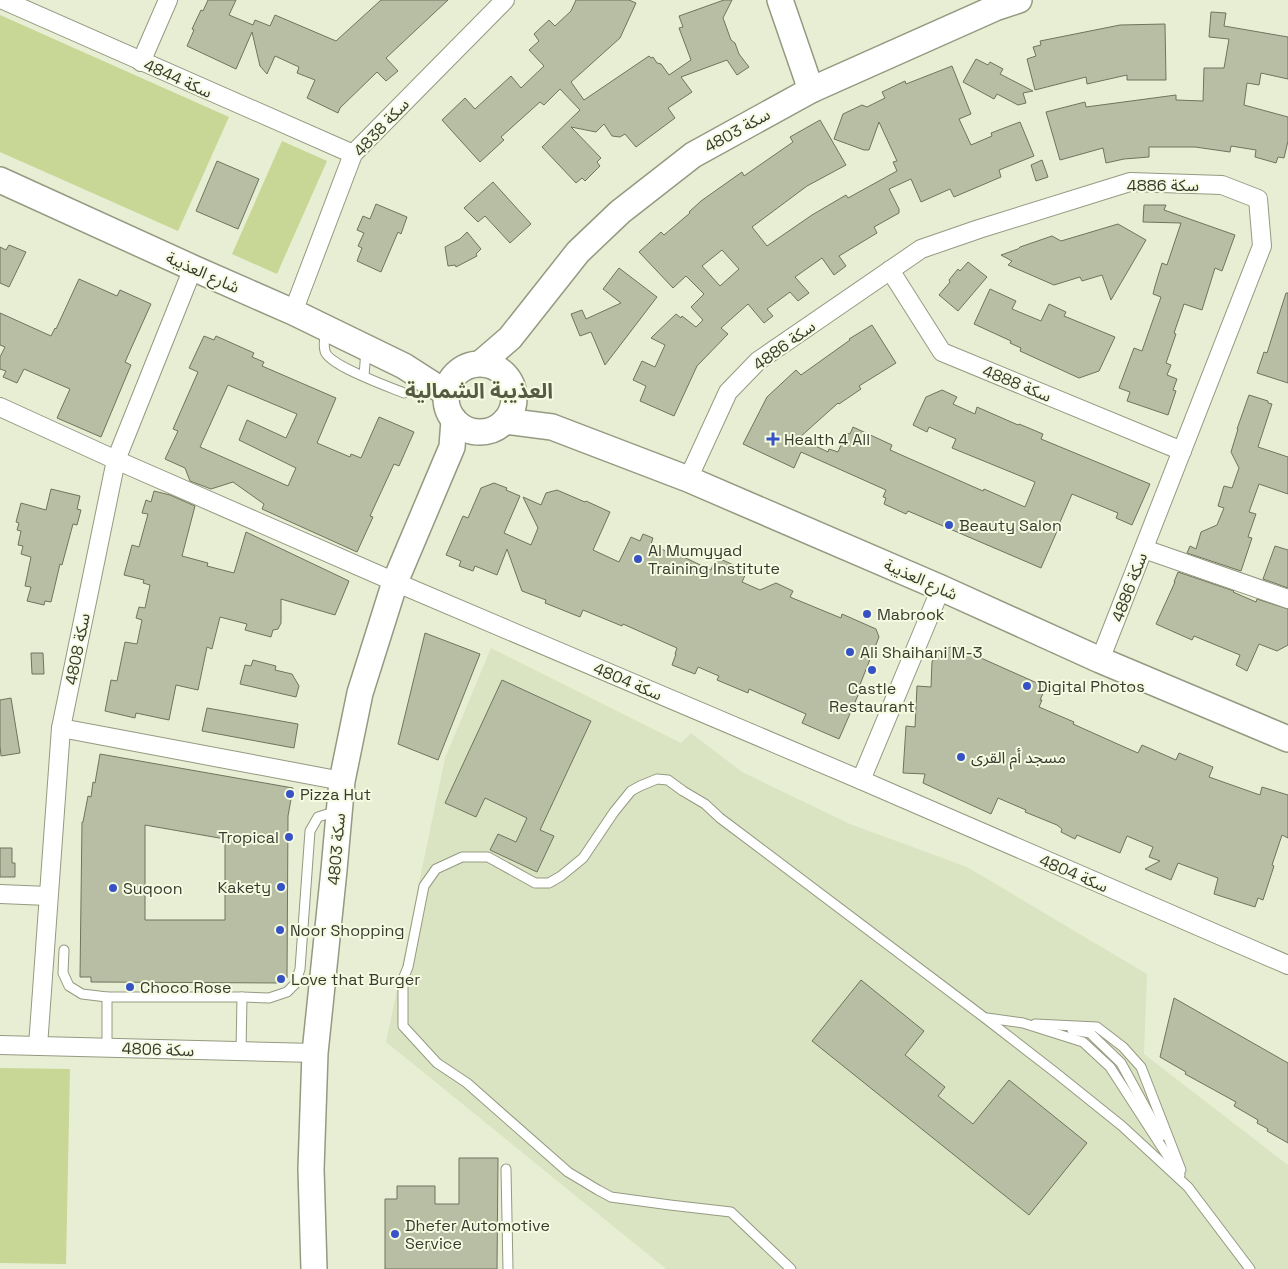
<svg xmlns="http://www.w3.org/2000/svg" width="1288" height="1269" font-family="'Space Grotesk','Noto Sans Arabic',sans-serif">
<rect width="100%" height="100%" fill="#e8eed3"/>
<path fill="#dbe4c2" d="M491,648L681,743L691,733L742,772L850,824L967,867L1147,974L1144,1054L1288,1165V1269H666L386,1042L445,758Z"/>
<g fill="#c8d696">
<path d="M0,15L229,117L178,231L0,152Z"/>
<path d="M282,141L327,161L277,274L232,254Z"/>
<path d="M0,1068L70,1069L66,1264L0,1263Z"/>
</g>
<g fill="#b8bea4" stroke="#6f745d" fill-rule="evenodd">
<path d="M208,0H236L229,15L253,25L255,20L270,26L275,15L336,41L381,0H448L386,58L398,71L386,81L377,72L340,108L338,113L307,98L315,80L297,73L299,67L275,56L267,74L260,66L252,32L236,69L187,46L194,30L192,29L201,10L203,11Z"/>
<path d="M576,0H629L636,3L620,38L571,82L584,100L649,56L651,58L653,57L657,63L661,64L669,75L691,60L679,28L683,27L679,16L724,0H732L723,18L731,40L735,43L739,54L749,67L737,75L727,60L681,77L692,92L668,108L675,118L636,147L625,134L620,137L612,136L604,124L596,132L571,127L601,158L597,162L600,166L585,181L582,178L576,183L542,147L580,110L560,89L544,105L540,102L501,137L504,140L480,162L442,120L465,98L475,109L511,76L521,88L544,66L529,50L539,41L534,34L549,20L555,26L571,11Z"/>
<path d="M1211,12L1226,13L1224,26L1288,37V79L1261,73L1259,85L1247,83L1244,105L1288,117V141L1284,158L1278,157L1276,163L1255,157L1256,150L1231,146L1230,152L1195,147H1149V157L1124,159L1106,163L1103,148L1060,160L1046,112L1085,102L1086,107L1176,95V100L1203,101L1204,68H1224L1229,39L1209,37Z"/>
<path d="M1165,24L1166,80H1127V75L1087,84L1086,77L1035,90L1027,59L1036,56L1033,47L1041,45L1040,41L1120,25Z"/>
<path d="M976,59L988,65L990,62L1003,69L1000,74L1033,91L1023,93L1026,103L1018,105L997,94L994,99L963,82Z"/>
<path d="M952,66L971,114L959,119L971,145L992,136L991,133L1020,122L1034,156L999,170L1001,177L954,197L950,189L921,202L911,179L889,189L899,209V213L874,227L877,233L839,256L846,266L834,275L822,258L795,277L809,293L798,301L790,292L767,309L773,316L764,323L748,304L721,328L728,334L697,366L674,416L640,401L646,386L633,380L642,361L655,367L665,345L651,338L676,314L681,318L682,316L696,327L703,320L691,307L704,294L686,276L673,288L639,252L661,232L664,235L690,213L689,212L701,201L742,172L744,176L793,142L790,137L820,120L846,165L807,186L752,227L767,246L812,215L846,195L848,198L897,171L893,162L897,161L879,122L869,150H864L834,139L843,114L862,105L867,107L885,98L882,92L905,81L906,84ZM722,250L739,269L720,286L702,266Z"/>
<path d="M1042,160L1048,177L1036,181L1031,165Z"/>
<path d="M217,161L259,179L238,229L196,211Z"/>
<path d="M493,182L531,224L510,243L485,216L478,222L464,208Z"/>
<path d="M376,204L407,217L401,234L398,232L381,272L357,261L362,248L358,246L364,233L357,230L363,216L370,219Z"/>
<path d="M1144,205H1166L1164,210L1235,235L1222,271L1215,268L1202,310L1184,304L1174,333L1176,334L1166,363L1171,365L1167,375L1177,379L1173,390L1176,391L1168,415L1127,401L1130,392L1119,388L1134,348L1142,351L1161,297L1153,294L1155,286L1162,263L1167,265L1181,223L1143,222Z"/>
<path d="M1118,224L1146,240L1111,300L1102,275L1082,281L1080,277L1054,285L1008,265L1012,261L1001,255L1018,249L1020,247L1052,236L1061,241Z"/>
<path d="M467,232L481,249L476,254L477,256L456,267L455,265L448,266L445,247L460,239Z"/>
<path d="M9,245L26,252L9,287L0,283V247L6,250Z"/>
<path d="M968,262L987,277L958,311L939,295L950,282L949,280L958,269L960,271Z"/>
<path d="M619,268L657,297L605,365L591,332L580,336L571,314L582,310L586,319L621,303L603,289Z"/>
<path d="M79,279L117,296L120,290L151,304L125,362L131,365L101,437L57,418L70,389L24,369L17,383L3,377L6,371L0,369V357L5,347L0,345V313L51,336L55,328L56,329Z"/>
<path d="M990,289L1016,301L1012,309L1041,321L1049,304L1066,312L1064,316L1115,337L1099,371L1079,378L1020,351L1021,348L1010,343L1011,341L974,324Z"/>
<path d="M1286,293H1288V383L1257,373L1264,352L1267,353Z"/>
<path d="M872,325L896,363L859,386L861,389L839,404L838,403L799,438L828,452L829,449L838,452L846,433L850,434L853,427L892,445L890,450L983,491L984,489L1025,507L1035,482L952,448L956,439L929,427L927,432L913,425L926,397L942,390L957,397L953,404L975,414L977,407L1018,425L1019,424L1043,434L1041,439L1150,484L1132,525L1116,518L1118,513L1072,494L1060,522H1061L1041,568L908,511L906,514L884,504L886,498L883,497L886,490L801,452L794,468L743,444L767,397L796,370L801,375L850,340L849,339Z"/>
<path d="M204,336L214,340L216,336L254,353L252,357L264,362L262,366L336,398L317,443L350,457L351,454L361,458L379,417L414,432L399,466L394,464L370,516L373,517L357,552L262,509L264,504L233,482L211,489L190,481L185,468L165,459L178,431L173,429L198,372L189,368ZM228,385L297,414L286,438L247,420L239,440L296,468L288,486L200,447Z"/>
<path d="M1249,395L1268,401V403L1272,404L1258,447L1288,457V494L1259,484L1249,512L1256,514L1248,537L1252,538L1241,571L1187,553L1190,546L1196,549L1201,532L1217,525L1224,508L1218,506L1223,489L1224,486L1232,488L1239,468L1231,452L1238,429H1237Z"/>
<path d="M494,483L507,488L506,490L520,496L504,533L531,545L538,528L523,497L541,505L546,493L557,490L585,502L586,501L610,512L593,550L619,562L631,537L640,541L643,534L653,538L651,544L672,554L673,552L711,570L716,557L738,567L737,569L746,573L742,582L760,590L776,583L793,591L790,597L841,618L842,614L876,629L879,637L857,692L859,693L839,739L802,723L806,714L749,689L748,693L717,680L719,676L698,667L695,674L672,665L676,654H675L677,648L623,624L622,626L583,610L580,617L545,603L546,600L522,591L507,549L497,575L475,566L473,571L459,566L461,561L446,555L463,516L468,518L481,488Z"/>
<path d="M51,489L80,496L77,509L81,510L77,525L73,524L62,565L60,564L51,602L45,601L44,605L27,601L31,587L25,586L31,557L21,554L23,546L18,545L21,531L17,530L19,523L16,522L21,503L46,510Z"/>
<path d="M154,491L170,495L195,506L182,556L208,563L207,566L234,573L246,532L349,581L335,615L281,599V623L278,629L273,630L271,637L245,630L247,624L220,617L212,649L207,647L198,690L176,685L169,720L136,713L135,718L105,711L111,680L117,681L125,642L137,644L142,620L136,618L139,607L145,608L150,585L143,583L144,580L124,575L132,545L139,547L148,514L142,513L146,500L151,502Z"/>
<path d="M1275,546L1288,550V588L1263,579Z"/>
<path d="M1178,572L1234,591L1233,592L1256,602L1257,599L1288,609V645L1277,651L1259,644L1247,671L1236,665L1240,655L1194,636L1192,640L1156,624L1175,582H1174Z"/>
<path d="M425,633L480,654L438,760L398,744Z"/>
<path d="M954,646L1046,687L1040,700H1042L1039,707L1074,722L1073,724L1122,746L1138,753L1142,745L1176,760L1179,753L1213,767L1209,777L1260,795L1262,787L1288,795V838L1282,835L1272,865L1274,866L1263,900L1258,898L1255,907L1214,894L1218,878L1178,863L1171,880L1145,869L1160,861L1149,857L1153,847L1127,836L1120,853L1077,835L1075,839L1061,832L1062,829L1057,825L1025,812L1026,810L998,798L991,814L923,783L925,774L903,773L906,726L915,727L917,686L931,687L932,662L937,652Z"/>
<path d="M31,653H43L44,674H32Z"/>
<path d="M253,660L276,666L275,670L292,674L299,686L296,697L240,684L245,665L251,666Z"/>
<path d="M502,680L591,721L540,830L554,836L537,872L490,850L498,834L516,842L527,818L485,798L476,817L445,803Z"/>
<path d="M11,698L20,753L1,756L0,746V700Z"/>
<path d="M207,708L298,724L294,748L202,731Z"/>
<path d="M100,754L293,788L288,816L287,978H282V983L91,982V977H80L82,822H83L88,796L91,797L93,782L95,783ZM145,825L225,839V920H145Z"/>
<path d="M0,848H12V863H15V877H0Z"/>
<path d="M861,980L924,1031L905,1055L945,1087L938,1096L973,1124L1009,1080L1087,1143L1029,1215L812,1041Z"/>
<path d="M1174,998L1288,1063V1143L1267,1131L1268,1129L1257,1123L1258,1120L1234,1106L1236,1102L1185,1074L1186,1072L1160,1057Z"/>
<path d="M459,1158H498L497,1269H385V1199H397V1186H435V1204H459Z"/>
</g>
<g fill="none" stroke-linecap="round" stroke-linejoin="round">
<defs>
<g id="lane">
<path d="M326,331C325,337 323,344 325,351C328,365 389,387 404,393"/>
<path d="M364,376L366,350"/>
<path d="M64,950L63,973L69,986L82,994L107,997H242L269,998L287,992L295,984L300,969L310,831L318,817L337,811"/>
<path d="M987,1018L1023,1023L1083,1042L1110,1067L1180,1175"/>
<path d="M1035,1024L1097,1027L1123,1047L1141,1067L1181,1170"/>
<path d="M1072,1030L1090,1033L1121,1063L1161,1136"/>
<path d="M107,1048V997"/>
<path d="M241,1052L242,997"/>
<path d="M506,1169L508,1269"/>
<path d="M791,1269L731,1212L670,1205L611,1197L598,1190L568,1172L467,1083L437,1063L403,1026V979L408,967L424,886L436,869L462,857H488L535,883H549L561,876L583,858L614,812L631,791L640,786L657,779L668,780L683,791L705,804L720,818L985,1018L1056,1073L1122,1126L1188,1187L1250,1269"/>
</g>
<g id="street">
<path d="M3,0L353,154"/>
<path d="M141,62L168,0"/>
<path d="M890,270L942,352L1182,451"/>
<path d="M293,312L353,154L505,0"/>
<path d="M0,407L116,460L395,582L861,780L1288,965"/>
<path d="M688,479L728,392L758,361L921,249L979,229L1130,182L1222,185L1258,199L1262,246L1100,660"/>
<path d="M1144,549L1288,599"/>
<path d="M61,728L342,781"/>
<path d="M861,780L941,588"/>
<path d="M0,894L48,896"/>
<path d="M0,1045L315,1053"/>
<path d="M38,1046L61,728L116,460L193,268"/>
</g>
<g id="secondary">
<path d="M780,0L811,90"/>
<path d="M0,180L193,268L293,312L404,366L446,393"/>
<path d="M481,363L510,338L578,252L620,212L693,155L811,90L995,8L1019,0"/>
<circle cx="480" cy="398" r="34"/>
<path d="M505,421L552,427L688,479L941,588L1100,660L1288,739"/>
<path d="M314,1269L311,1169L315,1053L334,870L342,781L360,693L395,582L452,447L454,420"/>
</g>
</defs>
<use href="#lane" stroke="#949a81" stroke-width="11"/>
<use href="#street" stroke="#949a81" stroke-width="20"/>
<use href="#secondary" stroke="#949a81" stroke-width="28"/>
<use href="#lane" stroke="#fff" stroke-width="9"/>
<use href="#street" stroke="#fff" stroke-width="18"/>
<use href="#secondary" stroke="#fff" stroke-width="25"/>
</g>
<g fill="#3652c4" stroke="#f5fbe1" stroke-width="2">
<path d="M770.5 431.5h5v5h5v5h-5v5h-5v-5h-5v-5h5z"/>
<circle cx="949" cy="525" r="5"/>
<circle cx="638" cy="559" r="5"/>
<circle cx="867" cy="614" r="5"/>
<circle cx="850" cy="652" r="5"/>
<circle cx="872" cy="670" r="5"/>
<circle cx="1027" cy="686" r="5"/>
<circle cx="961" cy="757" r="5"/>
<circle cx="290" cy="794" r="5"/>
<circle cx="289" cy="837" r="5"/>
<circle cx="281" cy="887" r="5"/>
<circle cx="113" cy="888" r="5"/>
<circle cx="280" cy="930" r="5"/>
<circle cx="281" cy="979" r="5"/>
<circle cx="130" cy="987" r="5"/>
<circle cx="395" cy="1234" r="5"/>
</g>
<g text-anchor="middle" stroke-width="4" stroke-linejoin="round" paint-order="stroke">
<g font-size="16" fill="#383a30" stroke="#f5fbe1">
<text transform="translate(178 78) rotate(24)" y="6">سكة 4844</text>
<text transform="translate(381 127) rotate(-47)" y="6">سكة 4838</text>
<text transform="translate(737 130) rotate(-29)" y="6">سكة 4803</text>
<text x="1163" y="191">سكة 4886</text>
<text transform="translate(203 272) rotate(24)" y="6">شارع العذيبة</text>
<text transform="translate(784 345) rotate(-36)" y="6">سكة 4886</text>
<text transform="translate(1017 383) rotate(22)" y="6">سكة 4888</text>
<text transform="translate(921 579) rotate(24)" y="6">شارع العذيبة</text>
<text transform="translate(1129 587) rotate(-69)" y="6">سكة 4886</text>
<text transform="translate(77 649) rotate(-79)" y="6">سكة 4808</text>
<text transform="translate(628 681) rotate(23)" y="6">سكة 4804</text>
<text transform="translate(336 849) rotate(-85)" y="6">سكة 4803</text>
<text transform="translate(1074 873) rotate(23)" y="6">سكة 4804</text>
<text transform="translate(158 1049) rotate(2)" y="6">سكة 4806</text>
</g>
<g font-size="16" fill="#383a30" stroke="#f5fbe1" text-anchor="start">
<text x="784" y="445">Health 4 All</text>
<text x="959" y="531">Beauty Salon</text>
<text x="648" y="556">Al Mumyyad<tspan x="648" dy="18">Training Institute</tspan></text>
<text x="877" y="620">Mabrook</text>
<text x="860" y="658">Ali Shaihani M-3</text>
<text x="1037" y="692">Digital Photos</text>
<text x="872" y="694" text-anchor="middle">Castle<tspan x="872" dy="18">Restaurant</tspan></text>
<text x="971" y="763">مسجد أم القرى</text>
<text x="300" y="800">Pizza Hut</text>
<text x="279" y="843" text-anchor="end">Tropical</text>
<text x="271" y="893" text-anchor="end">Kakety</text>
<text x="123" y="894">Suqoon</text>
<text x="290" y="936">Noor Shopping</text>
<text x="291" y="985">Love that Burger</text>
<text x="140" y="993">Choco Rose</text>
<text x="405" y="1231">Dhefer Automotive<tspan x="405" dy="18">Service</tspan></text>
</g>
<g font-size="21" font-weight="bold" fill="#565b44" stroke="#f5fbe1">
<text x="479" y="398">العذيبة الشمالية</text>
</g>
</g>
</svg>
